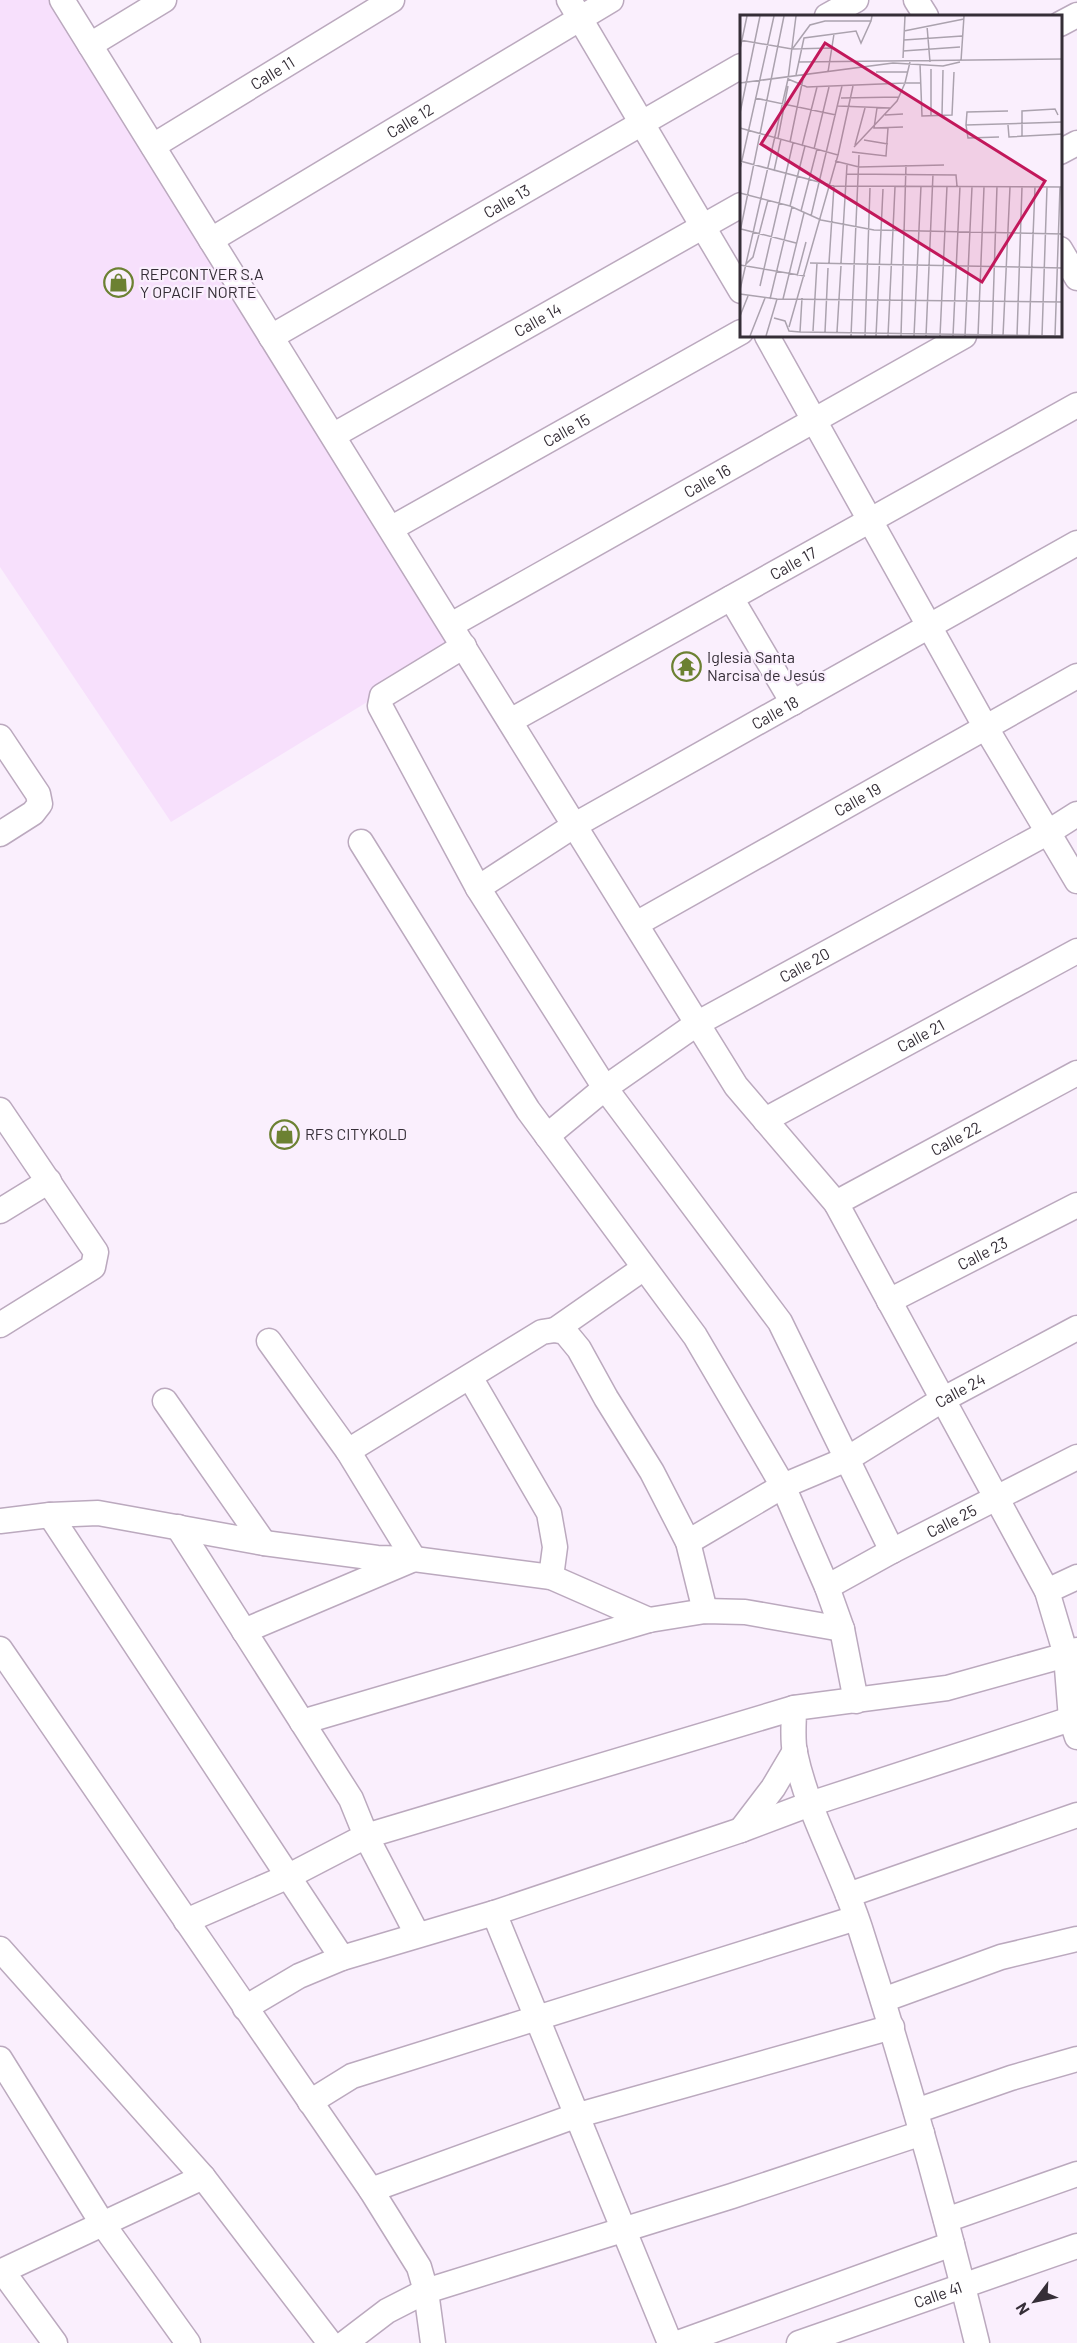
<svg xmlns="http://www.w3.org/2000/svg" width="1077" height="2343" font-family="Barlow,sans-serif">
<rect width="100%" height="100%" fill="#faeffd"/>
<path fill="#f7e0fc" d="M0,0H63L462,644L171,822L0,567Z"/>
<g fill="none" stroke-linecap="round" stroke-linejoin="round">
<defs>
<g id="minor">
<path d="M62,0L736,1086L836,1203L1047,1591L1066,1655L1071,1719L1077,1737"/>
<path d="M569,0L741,291"/>
<path d="M916,0L926,16"/>
<path d="M827,16L856,0"/>
<path d="M1060,24L1077,15"/>
<path d="M90,45L164,0"/>
<path id="s1" d="M153,146L392,0"/>
<path d="M1060,152L1077,143"/>
<path id="s2" d="M211,240L611,0"/>
<path d="M1060,249L1077,278"/>
<path d="M767,336L986,728L1077,881"/>
<path id="s3" d="M271,337L741,66"/>
<path id="s4" d="M334,435L741,205"/>
<path id="s5" d="M392,528L741,332"/>
<path d="M731,598L793,703"/>
<path id="s6" d="M451,625L964,336"/>
<path d="M464,646L382,696L380,706L478,888L605,1088L780,1322L892,1551"/>
<path id="s7" d="M510,721L1077,405"/>
<path d="M0,737L38,794L40,804L33,813L0,834"/>
<path d="M361,842L528,1110L695,1336L783,1486L827,1587L842,1629L856,1701"/>
<path id="s8" d="M478,888L575,825L1077,543"/>
<path id="s9" d="M636,924L1077,676"/>
<path d="M0,1110L96,1252L93,1267L0,1325"/>
<path id="s10" d="M765,1120L1077,951"/>
<path id="s11" d="M547,1136L605,1088L698,1023L1047,833L1077,814"/>
<path id="s12" d="M836,1203L1077,1073"/>
<path d="M0,1211L49,1181"/>
<path id="s13" d="M889,1301L1077,1205"/>
<path d="M555,1330L644,1268"/>
<path d="M470,1377L549,1513L555,1547L551,1577"/>
<path d="M165,1401L264,1543"/>
<path d="M348,1451L542,1332L555,1330L565,1332L579,1349L606,1398L652,1472L688,1542L705,1611"/>
<path d="M50,1515L342,1958"/>
<path d="M0,1521L50,1515L98,1513L264,1543L377,1558L414,1559L551,1577L649,1620"/>
<path d="M178,1527L351,1799L366,1836L417,1934"/>
<path id="s14" d="M688,1542L783,1486L847,1459L942,1400L1077,1328"/>
<path id="s15" d="M827,1587L892,1551L1077,1457"/>
<path d="M1047,1591L1077,1577"/>
<path d="M244,1631L414,1559L348,1451L269,1341"/>
<path d="M0,1649L371,2190L419,2267L426,2291L433,2343"/>
<path d="M302,1722L649,1620L705,1611L745,1612L842,1629"/>
<path d="M741,1830L773,1788L795,1751"/>
<path d="M848,1895L1077,1815"/>
<path d="M494,1913L670,2343"/>
<path d="M186,1921L289,1876L366,1836L794,1708"/>
<path d="M0,1949L203,2177L330,2343"/>
<path d="M883,2000L1001,1957L1077,1939"/>
<path d="M245,2008L299,1976L342,1958L494,1913L741,1830L810,1804L1077,1717"/>
<path d="M0,2059L102,2223L188,2343"/>
<path d="M310,2102L352,2076L856,1918"/>
<path d="M916,2111L1011,2078L1077,2059"/>
<path d="M371,2190L575,2116L892,2027"/>
<path d="M946,2220L1077,2174"/>
<path d="M0,2272L203,2177"/>
<path d="M3,2272L55,2343"/>
<path d="M345,2343L387,2311L426,2291L732,2196L922,2133"/>
<path d="M678,2343L952,2244"/>
<path id="s16" d="M799,2343L1077,2246"/>
<path d="M977,2343C943,2203 904,2065 860,1928C841,1869 808,1814 795,1753C792,1739 794,1722 794,1708L947,1688L1066,1655L1077,1650"/>
</g>
</defs>
<use href="#minor" stroke="#bba9be" stroke-width="27"/>
<use href="#minor" stroke="#fff" stroke-width="24"/>
</g>
<defs>
<symbol id="shop-ring" viewBox="-11 -11 22 22"><circle r="9.5" fill="#faeffd" stroke="#6c8132" stroke-width="1.5"/><path d="M-5-2.5h2.3a2.7 3.5 0 0 1 5.4 0H5L5.5 6h-11ZM-1.5-2.5h3a1.5 2.3 0 0 0-3 0Z" fill="#6c8132"/></symbol>
<symbol id="temple-ring" viewBox="-11 -11 22 22"><circle r="9.5" fill="#faeffd" stroke="#6c8132" stroke-width="1.5"/><path d="M0-6L5-2H3V0L6.5 2.5H4V6H1.5V3h-3V6H-4V2.5H-6.5L-3 0V-2H-5Z" fill="#6c8132"/></symbol>
</defs>
<g fill-rule="evenodd">
<use href="#shop-ring" x="102" y="266" width="33" height="33"/>
<use href="#temple-ring" x="670" y="650" width="33" height="33"/>
<use href="#shop-ring" x="268" y="1118" width="33" height="33"/>
</g>
<g text-anchor="middle" stroke-width="4.5" stroke-linejoin="round" paint-order="stroke">
<g font-size="16" fill="#352e37" stroke="#faeffd">
<text dy="6" stroke="none"><textPath href="#s1" startOffset="140">Calle 11</textPath></text>
<text dy="6" stroke="none"><textPath href="#s2" startOffset="232">Calle 12</textPath></text>
<text dy="6" stroke="none"><textPath href="#s3" startOffset="272">Calle 13</textPath></text>
<text dy="6" stroke="none"><textPath href="#s4" startOffset="234">Calle 14</textPath></text>
<text dy="6" stroke="none"><textPath href="#s5" startOffset="200">Calle 15</textPath></text>
<text dy="6" stroke="none"><textPath href="#s6" startOffset="294">Calle 16</textPath></text>
<text dy="6" stroke="none"><textPath href="#s7" startOffset="324">Calle 17</textPath></text>
<text dy="6" stroke="none"><textPath href="#s8" startOffset="345">Calle 18</textPath></text>
<text dy="6" stroke="none"><textPath href="#s9" startOffset="254">Calle 19</textPath></text>
<text dy="6" stroke="none"><textPath href="#s11" startOffset="310">Calle 20</textPath></text>
<text dy="6" stroke="none"><textPath href="#s10" startOffset="177">Calle 21</textPath></text>
<text dy="6" stroke="none"><textPath href="#s12" startOffset="136">Calle 22</textPath></text>
<text dy="6" stroke="none"><textPath href="#s13" startOffset="105">Calle 23</textPath></text>
<text dy="6" stroke="none"><textPath href="#s14" startOffset="312">Calle 24</textPath></text>
<text dy="6" stroke="none"><textPath href="#s15" startOffset="141">Calle 25</textPath></text>
<text dy="6" stroke="none"><textPath href="#s16" startOffset="147">Calle 41</textPath></text>
</g>
<g font-size="16" fill="#352e37" stroke="#faeffd" text-anchor="start">
<text x="140" y="280">REPCONTVER S.A<tspan x="140" dy="18">Y OPACIF NORTE</tspan></text>
<text x="707" y="663">Iglesia Santa<tspan x="707" dy="18">Narcisa de Jesús</tspan></text>
<text x="305" y="1140">RFS CITYKOLD</text>
</g>
</g>
<g transform="translate(740 15)">
<rect width="322" height="322" fill="#faeffd"/>
<path fill="none" stroke="#aba2ae" stroke-width="1.5" d="M187,11L190,47M164,16L224,4M0,25L52,34L91,33M164,25L222,21M53,33L70,10L85,6H131L132,1M0,34L7,1M163,36L220,32M163,43L165,1M221,46L224,1M58,47L323,44M180,49L182,101L212,100L214,57M88,57L94,19M136,57H168M56,60L64,23L116,16L121,28L131,6M48,64L67,72L165,68L170,47M0,68L153,48L203,51L220,47M15,83L96,100M101,83L159,82M98,91L150,93M137,93L134,113L163,112M268,96L227,97L226,110L323,107M0,98L20,1M145,100L163,99M202,100L203,55M191,101V54M226,110L228,123L259,122M268,110L269,122L323,119M0,113L98,140L49,312M282,122V96L315,94L318,100M38,123L48,71M124,125L148,129M50,127L64,59M115,130L125,93M62,131L77,72M114,132L157,86L165,68H181M74,134L89,72M112,137L146,141L148,113M98,140L113,71M0,146L94,171L323,172M95,146L119,152L204,150M0,154L34,1M34,156L41,124M107,159L216,160L217,171M0,178L50,191L81,205L134,215L323,219M50,191L65,131M61,196L77,134M71,201L102,71M1,214L56,228M0,217L44,1M70,248L323,253M89,248L94,171M101,248L107,150M6,249L13,242L28,185M0,250L65,261M57,261L66,227M20,271L53,128M0,275L48,64L56,1M0,279L37,284L323,287M30,284L52,192M43,284L64,198M0,301L8,281M34,303L45,306L49,316L60,317L323,321M73,316L77,248M60,317L62,283M85,317L88,253M97,317L101,251M10,321L25,283M26,321L37,284M111,321L119,140M125,321L130,173M136,321L143,174M148,321L155,172M161,321L166,150M174,321L181,171M186,321L193,159M200,321L207,171M213,321L220,171M225,321L232,172M238,321L244,172M252,321L257,171M263,321L270,172M277,321L282,172M289,321L295,172M302,321L307,172M315,321L320,172"/>
<path fill="#c2185b" fill-opacity="0.15" stroke="#c2185b" stroke-width="3" d="M85,28L305,166L242,267L21,129Z"/>
<rect width="322" height="322" fill="none" stroke="#352e37" stroke-width="3"/>
</g>
<g transform="translate(1035 2301) rotate(238)" stroke="#faeffd" stroke-width="4.5" paint-order="stroke">
<path d="M0-4.5L10 22L0 15L-10 22Z" fill="#352e37"/>
<text y="-9" font-size="16" font-weight="bold" text-anchor="middle" fill="#352e37">N</text>
</g>
</svg>
